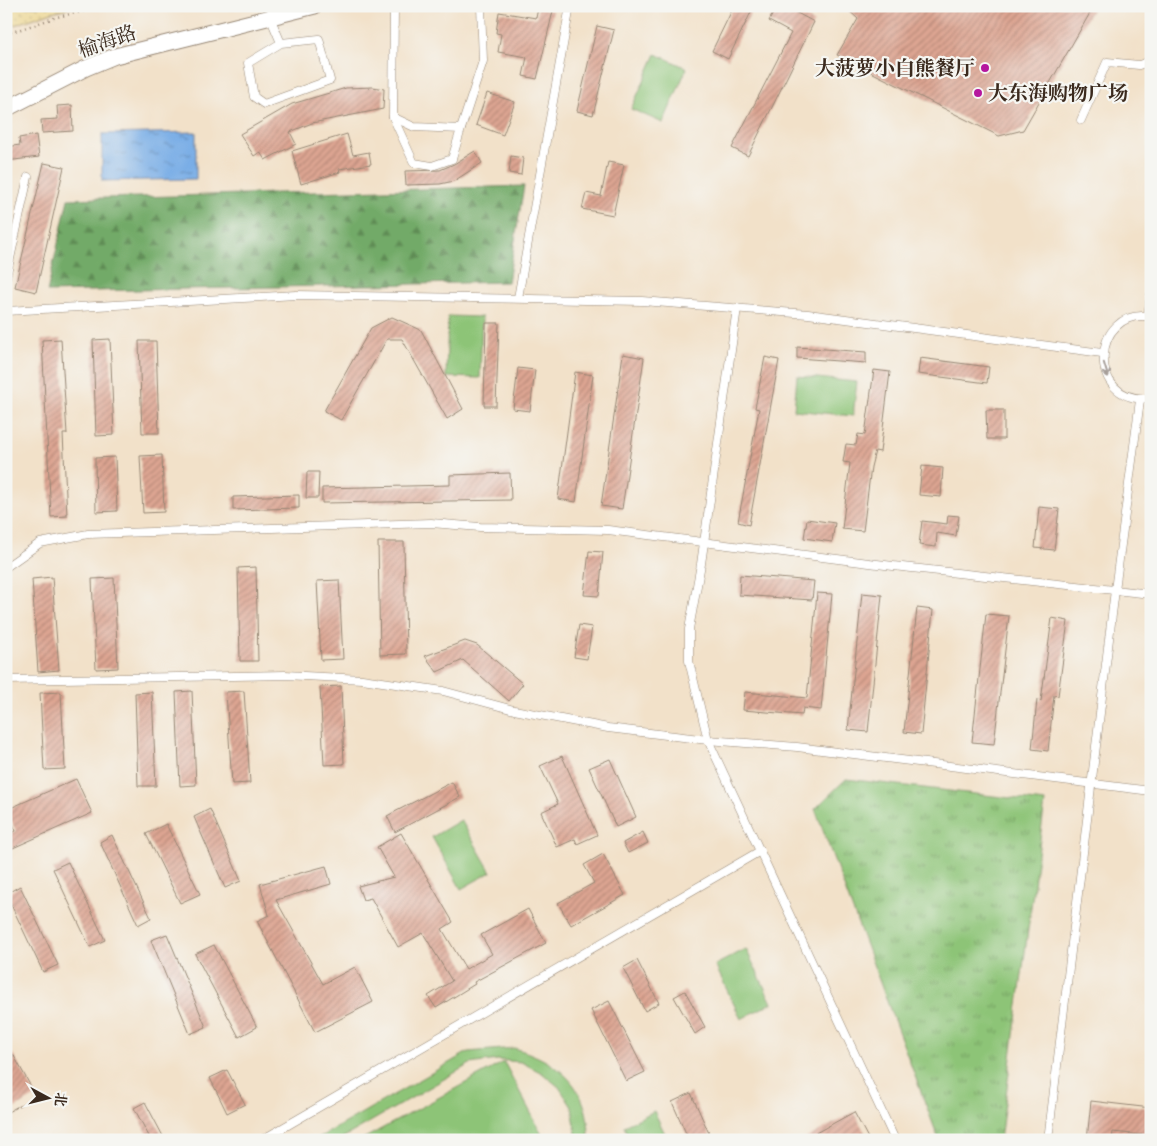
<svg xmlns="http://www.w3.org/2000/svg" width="1157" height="1146" font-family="'Libre Bodoni','Noto Serif SC',serif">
<defs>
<pattern id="grass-tufts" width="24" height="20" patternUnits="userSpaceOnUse" patternTransform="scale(1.25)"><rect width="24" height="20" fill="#8dc477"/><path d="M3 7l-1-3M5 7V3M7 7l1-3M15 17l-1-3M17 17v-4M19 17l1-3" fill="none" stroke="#749f61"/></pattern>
<pattern id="forest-firs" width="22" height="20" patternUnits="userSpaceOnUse" patternTransform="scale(1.25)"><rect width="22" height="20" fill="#72aa68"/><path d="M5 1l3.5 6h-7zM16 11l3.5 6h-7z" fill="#5f8b55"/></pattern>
<pattern id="sand-dots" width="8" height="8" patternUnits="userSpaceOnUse" patternTransform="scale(1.25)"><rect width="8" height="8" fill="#eeda9e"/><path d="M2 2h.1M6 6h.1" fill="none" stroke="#cdbb88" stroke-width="1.8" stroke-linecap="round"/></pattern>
<pattern id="water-ripples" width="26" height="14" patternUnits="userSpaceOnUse" patternTransform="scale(1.25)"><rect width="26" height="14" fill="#79ade6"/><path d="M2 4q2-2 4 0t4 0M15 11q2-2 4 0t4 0" fill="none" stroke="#648dba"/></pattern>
<pattern id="building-hatch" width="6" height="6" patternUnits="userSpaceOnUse" patternTransform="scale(1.25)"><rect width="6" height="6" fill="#dda592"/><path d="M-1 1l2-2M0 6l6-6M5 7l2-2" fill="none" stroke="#b48777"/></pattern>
</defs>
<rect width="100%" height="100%" fill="#f6f6f2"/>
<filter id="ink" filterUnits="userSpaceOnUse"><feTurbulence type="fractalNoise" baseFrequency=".02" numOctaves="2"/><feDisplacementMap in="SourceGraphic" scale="10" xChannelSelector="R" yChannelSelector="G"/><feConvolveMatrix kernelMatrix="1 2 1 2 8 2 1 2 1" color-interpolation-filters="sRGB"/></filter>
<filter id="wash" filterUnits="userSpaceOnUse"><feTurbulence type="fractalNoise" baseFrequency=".0096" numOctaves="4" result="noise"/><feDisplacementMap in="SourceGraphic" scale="20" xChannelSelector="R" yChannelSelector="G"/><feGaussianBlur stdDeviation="1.12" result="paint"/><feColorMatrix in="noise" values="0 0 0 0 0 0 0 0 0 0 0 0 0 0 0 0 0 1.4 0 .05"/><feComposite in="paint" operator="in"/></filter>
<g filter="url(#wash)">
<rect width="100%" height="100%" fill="#f2e1c9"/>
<path fill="url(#grass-tufts)" stroke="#64774a" d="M846,779L1045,802L1000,1140H939L815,809Z"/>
<path fill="url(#forest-firs)" stroke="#566a43" d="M524,186L508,282L47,292L68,199Z"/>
<path fill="url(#sand-dots)" stroke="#94825e" d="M6,6H78L52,12L6,28Z"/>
<g fill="#8dc477" stroke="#64774a">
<path d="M656,54L687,68L663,123L631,109Z"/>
<path d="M448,316L482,317L480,378L446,377Z"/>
<path d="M797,376L857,382L853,416L794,410Z"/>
<path d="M461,820L491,872L461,889L432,837Z"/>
<path d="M746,949L772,1003L741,1019L715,965Z"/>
<path d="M514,1048C561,1062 590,1088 589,1140H577L572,1107L559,1087L542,1073L521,1062L497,1060L470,1064L339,1140H315L468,1052Z"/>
<path d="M504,1062L545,1140H361Z"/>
<path d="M654,1111L668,1140H630L624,1126Z"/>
</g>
<path fill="url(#water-ripples)" stroke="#5a6c82" d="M196,132V179L102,181V134Z"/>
<g id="blocks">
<g fill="url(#building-hatch)">
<path d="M734,6H754L728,59L712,51Z"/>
<path d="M777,6H784L814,22L748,156L732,148L791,33L769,21Z"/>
<path d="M844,6H1094L1023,130L999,136L837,55L858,19Z"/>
<path d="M538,8L553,11L537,79L523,76L527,57L498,52L501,34L496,33L499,12L536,18Z"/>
<path d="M597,26L614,30L593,115L577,111Z"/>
<path d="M373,87L384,89L383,109L312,123L290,132L296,144L265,160L260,152L254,156L240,134L292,104L346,88Z"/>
<path d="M487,93L515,102L503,135L476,125Z"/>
<path d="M72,105L73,131L42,133L41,120L58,119L57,106Z"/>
<path d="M347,134L353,155L369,152L371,164L339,169L340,172L301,184L292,151Z"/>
<path d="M36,135L39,157L6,161V147L20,145L19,138Z"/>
<path d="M475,151L482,163L454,181L440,184L406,185L405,171L440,170L454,164Z"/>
<path d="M511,156L523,158L521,175L509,173Z"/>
<path d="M608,162L624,165L613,215L582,209L586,193L601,196Z"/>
<path d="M44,163L64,167L36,292L15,287Z"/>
<path d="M392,317L421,330L463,409L447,419L402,339H387L341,420L324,411L371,328Z"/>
<path d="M486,323H499L496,406H484Z"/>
<path d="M61,339L67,434H63L67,516L51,517L42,340Z"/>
<path d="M110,339L114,435L96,436L93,340Z"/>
<path d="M139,341H156L159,433H142Z"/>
<path d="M797,347L866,352V363L797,358Z"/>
<path d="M623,354L644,358L622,509L601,506Z"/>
<path d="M765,357L779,360L749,525L738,522L759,409L755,408Z"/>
<path d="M920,358L989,367L987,383L918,374Z"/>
<path d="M518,368L535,370L530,411L513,409Z"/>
<path d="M874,370L890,372L880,452L875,451L871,467L863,531L842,529L850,463L843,462L846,444L856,445L858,434L865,435Z"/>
<path d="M575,372L593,375L576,502L558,499Z"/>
<path d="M986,410H1004V439H987Z"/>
<path d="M162,455L164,512L143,513L140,456Z"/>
<path d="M115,457L117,511L96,512L95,458Z"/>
<path d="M922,466L943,468L941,497L919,495Z"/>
<path d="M307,472H319L318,498H306Z"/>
<path d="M510,473L511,500L322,503V488L450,485V475Z"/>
<path d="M299,495V508L233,510V497Z"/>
<path d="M1039,507L1059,509L1054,550L1035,548Z"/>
<path d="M948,515L959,516L956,536L937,533L936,547L919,545L922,521L947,524Z"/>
<path d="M807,519L835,523L832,542L804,538Z"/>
<path d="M378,542H404L406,654L380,655Z"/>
<path d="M589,551L603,552L599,596L584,595Z"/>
<path d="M256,567L258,661H240L238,568Z"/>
<path d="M740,575L814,581L812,600L739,595Z"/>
<path d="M52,577L59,670L38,672L32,579Z"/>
<path d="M114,578L118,668L96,669L92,579Z"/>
<path d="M339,580L343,659L321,660L317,581Z"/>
<path d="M817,593L832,594L821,710L803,708L802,715L743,710L745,692L807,698Z"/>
<path d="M862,593L882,595L868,732L848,730Z"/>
<path d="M917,608L933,610L921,734L904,732Z"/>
<path d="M986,614L1009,616L994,744L972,742Z"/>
<path d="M1052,618L1068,621L1058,696L1054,695L1048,751L1032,749L1037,700L1041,701Z"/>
<path d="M579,625L592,627L587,659L574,657Z"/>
<path d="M465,641L477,645L523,684L509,701L463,660L437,672L425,656Z"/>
<path d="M341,686L344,764L324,765L320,687Z"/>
<path d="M192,691L196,785L180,786L176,692Z"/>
<path d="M244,691L250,783L232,784L226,692Z"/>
<path d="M61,692L65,769L44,770L40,693Z"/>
<path d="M152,692L156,786H138L135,693Z"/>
<path d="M562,756L597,835L577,844L575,839L557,847L541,812L558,804L540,766Z"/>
<path d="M610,759L636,817L616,827L589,768Z"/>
<path d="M76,779L92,813L6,851V834L16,831L6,810Z"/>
<path d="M452,782L460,797L395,832L387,816Z"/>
<path d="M210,809L241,881L225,888L194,817Z"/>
<path d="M166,824L200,894L180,903L146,834Z"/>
<path d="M643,832L648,843L628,853L623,843Z"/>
<path d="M401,833L453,922L442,929L466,969L492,954L481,935L528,909L546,943L474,982L475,984L436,1008L428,996L452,981L423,933L398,947L371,898L363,900L358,886L394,877L377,847Z"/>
<path d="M112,835L151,918L138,925L100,842Z"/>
<path d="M603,854L625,895L571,925L558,903L594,883L584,865Z"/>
<path d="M68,862L105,940L90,947L53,869Z"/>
<path d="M326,866L331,884L276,900L323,984L355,967L373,1002L315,1032L257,921L269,915L260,884Z"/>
<path d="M20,886L58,965L43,972L6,894Z"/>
<path d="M167,934L206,1027L190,1034L151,940Z"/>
<path d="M214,945L257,1027L239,1037L195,954Z"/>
<path d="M637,960L659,1003L645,1011L623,968Z"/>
<path d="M685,991L705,1027L695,1034L674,997Z"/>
<path d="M609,1001L645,1072L626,1081L591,1010Z"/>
<path d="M13,1054L36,1096L6,1113V1058Z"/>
<path d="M227,1070L245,1104L227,1113L210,1078Z"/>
<path d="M691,1093L712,1140H689L672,1102Z"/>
<path d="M1091,1101L1151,1108V1136L1113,1132L1112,1140H1087Z"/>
<path d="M145,1102L165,1140H151L134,1108Z"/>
<path d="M854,1112L869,1140H803Z"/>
</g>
</g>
</g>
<g filter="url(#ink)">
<use href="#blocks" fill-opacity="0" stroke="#968674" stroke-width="1"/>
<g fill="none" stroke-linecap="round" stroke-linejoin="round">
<defs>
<g id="service">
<path d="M394,6L393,117L414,127L461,129L483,61L481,6"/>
<path d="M270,17L281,43L248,63L254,97L264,104L330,80L319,39L281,43"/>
<path d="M393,117L414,163L432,166L452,159L461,129"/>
<path d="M1081,120L1107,62L1139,65L1151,61"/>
<path d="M6,277L28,177"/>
<path d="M518,298L570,6"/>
<path d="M737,308L701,564L689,629V661L708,740L797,747L1151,791"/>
<path d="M6,311L296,295L642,301L808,314L1102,353"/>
<path d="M1148,316L1151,295"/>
<path d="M1151,317C1091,306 1085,406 1151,398"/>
<path d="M6,567L40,543L88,534L431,523L480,527L608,530L893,566L1151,594"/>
<path d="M6,680L285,675L362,679L443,691L514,710L608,728L708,740L895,1140"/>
<path d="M262,1140L760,851"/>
<path d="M1048,1140L1115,590L1140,400"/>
</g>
<path id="minor" d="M6,109L86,68L115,56L315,6"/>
</defs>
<use href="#service" stroke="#968674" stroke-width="9"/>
<use href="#minor" stroke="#968674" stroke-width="17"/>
<path stroke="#968674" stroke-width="2.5" stroke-dasharray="1 4" stroke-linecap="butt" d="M6,34L57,17L107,6"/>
<use href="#service" stroke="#fff" stroke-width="8"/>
<use href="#minor" stroke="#fff" stroke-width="15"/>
</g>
<defs><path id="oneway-shaft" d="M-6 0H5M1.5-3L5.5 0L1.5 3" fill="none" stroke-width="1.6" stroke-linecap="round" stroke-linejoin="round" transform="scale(1.25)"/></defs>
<use stroke="#a79f9a" href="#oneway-shaft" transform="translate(1106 370) rotate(73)"/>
</g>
<g fill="#b5179e" stroke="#f6f6f2" stroke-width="2">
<circle cx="985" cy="68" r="5"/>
<circle cx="978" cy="93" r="5"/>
</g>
<g text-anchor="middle" stroke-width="4.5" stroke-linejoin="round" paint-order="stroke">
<g font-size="20" fill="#3b2a1e" stroke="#f6f6f2">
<text transform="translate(107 41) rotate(-19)" y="7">榆海路</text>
</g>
<g font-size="20" font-weight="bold" fill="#3b2a1e" stroke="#f6f6f2" text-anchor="end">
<text x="975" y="75">大菠萝小白熊餐厅</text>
<text x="988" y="100" text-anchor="start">大东海购物广场</text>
</g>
</g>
<rect width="1157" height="1146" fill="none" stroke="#f6f6f2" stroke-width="25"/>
<g transform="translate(48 1098) rotate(97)" stroke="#f6f6f2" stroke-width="4" paint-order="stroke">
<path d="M0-4L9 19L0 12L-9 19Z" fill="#3b2a1e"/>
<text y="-8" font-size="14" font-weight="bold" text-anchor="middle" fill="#3b2a1e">北</text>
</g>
</svg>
